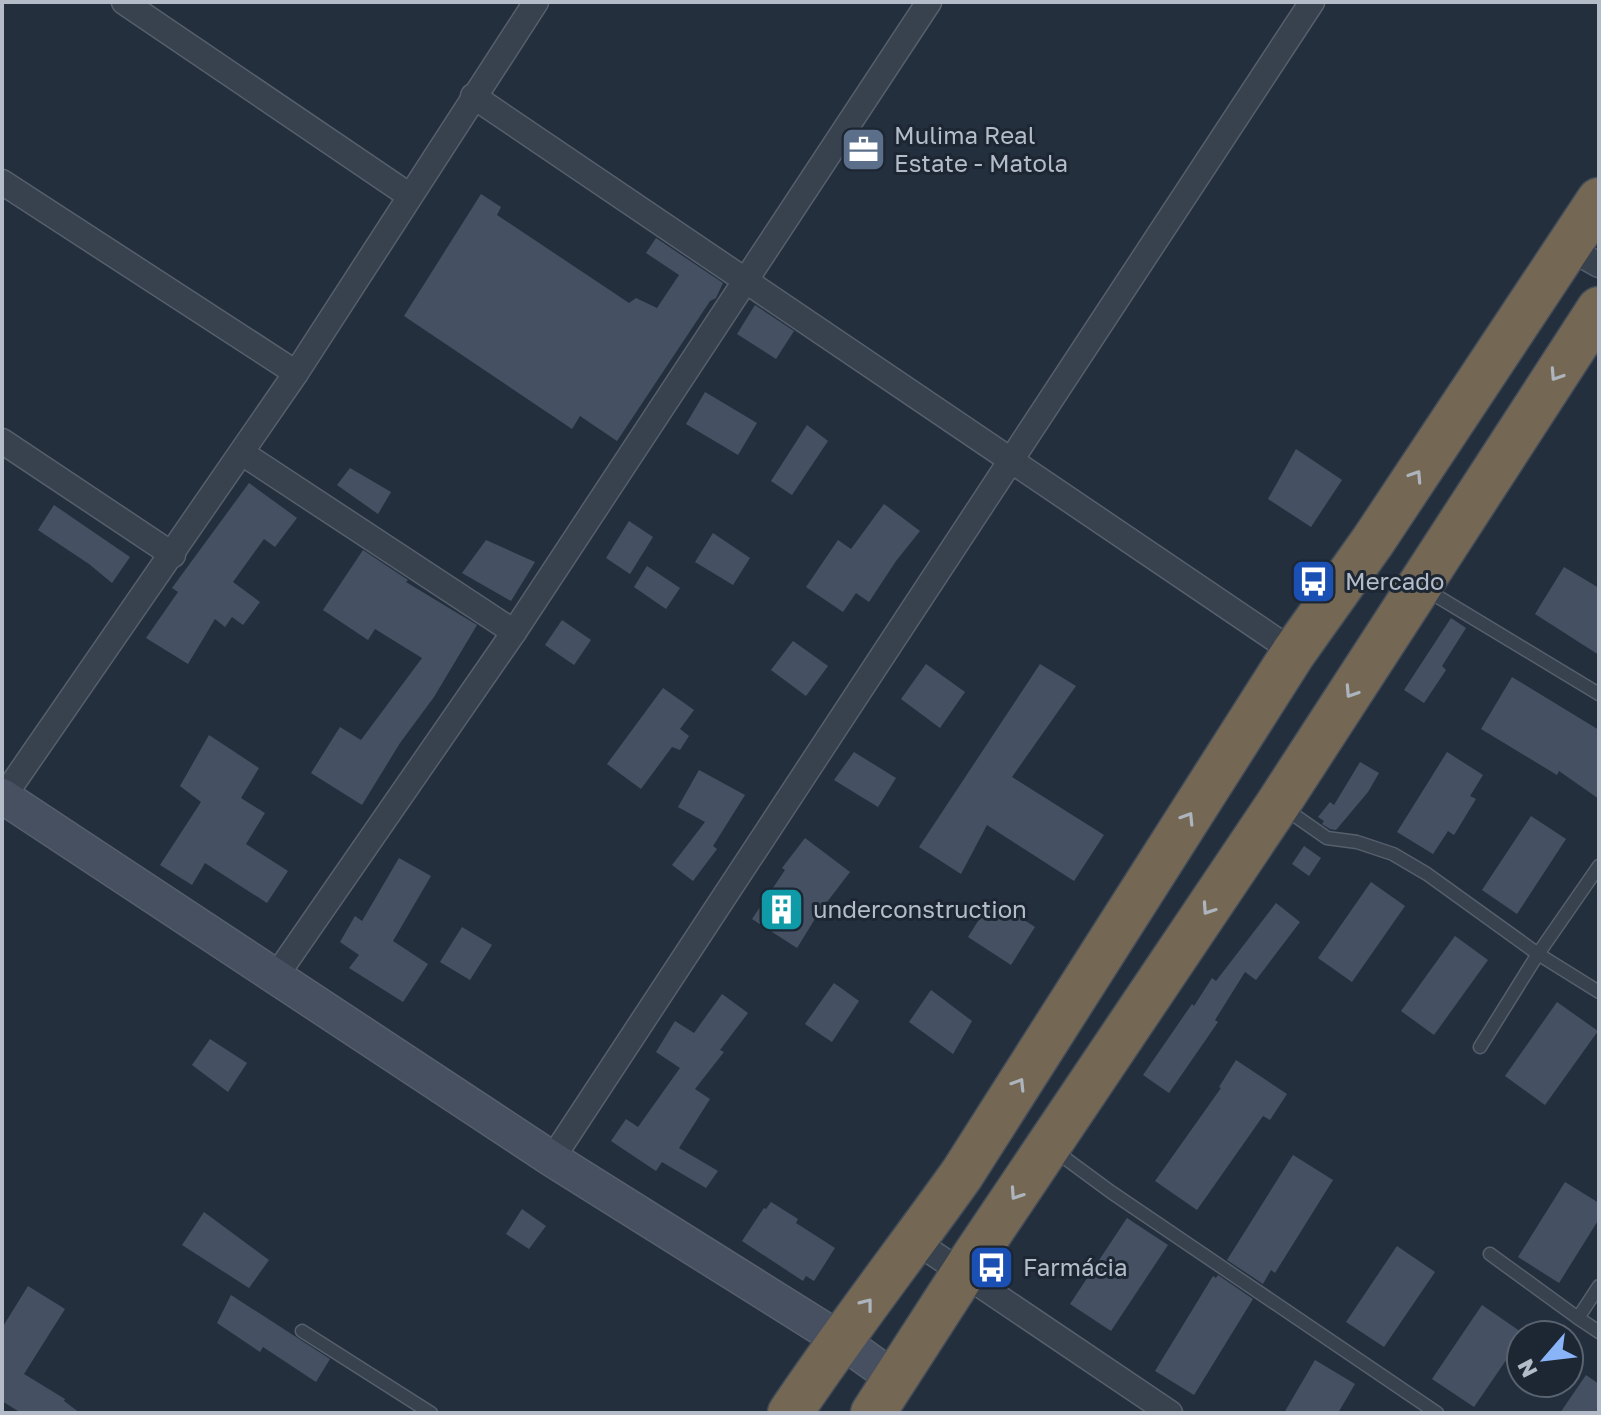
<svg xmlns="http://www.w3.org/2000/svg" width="1601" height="1415" font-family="'Golos Text',sans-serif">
<rect width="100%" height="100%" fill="#242f3e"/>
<g fill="#455162">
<path d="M481,194L501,207L497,215L629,303L636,298L657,308L679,275L646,253L656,238L723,283L716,298L710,301L617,441L580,416L572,429L404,316Z"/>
<path d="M755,305L794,331L776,359L737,334Z"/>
<path d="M705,392L757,423L738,455L686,424Z"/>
<path d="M807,425L828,441L792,495L771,481Z"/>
<path d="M1296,449L1342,480L1311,527L1268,499Z"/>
<path d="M350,468L391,492L378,514L337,485Z"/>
<path d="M249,483L297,518L275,547L264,539L233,582L260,602L243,625L232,617L225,627L215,619L188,664L146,638L178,592L172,588Z"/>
<path d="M884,504L920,531L896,561L869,602L856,593L843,612L806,587L838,540L851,549Z"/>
<path d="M54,505L130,557L112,583L89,564L38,530Z"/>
<path d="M629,521L653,537L630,574L606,558Z"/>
<path d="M713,533L750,558L733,585L695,562Z"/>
<path d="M486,540L535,562L511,601L462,573Z"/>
<path d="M363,550L408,580L406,582L477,625L434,697L400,743L362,805L311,773L340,727L361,740L422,658L375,629L368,640L323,610Z"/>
<path d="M647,566L680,588L666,609L634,587Z"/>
<path d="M1564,567L1599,588V655L1535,614Z"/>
<path d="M1451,618L1466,628L1442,666L1446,670L1424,703L1404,690Z"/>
<path d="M562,620L591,640L574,665L545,645Z"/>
<path d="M793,641L828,666L806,696L771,670Z"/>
<path d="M926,664L965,692L940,728L901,699Z"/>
<path d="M1040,664L1076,686L1012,777L1104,835L1074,881L987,825L961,874L919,847Z"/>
<path d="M1512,677L1599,730V799L1559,771L1557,775L1481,729Z"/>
<path d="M663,688L694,710L680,729L689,736L680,750L672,747L641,789L607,764Z"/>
<path d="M209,735L259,768L241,798L265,813L246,844L288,871L267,903L205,863L192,885L160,865L201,802L180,786Z"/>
<path d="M854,752L896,778L878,807L834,780Z"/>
<path d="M1447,752L1483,775L1470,796L1476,799L1454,835L1448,831L1433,854L1397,832Z"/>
<path d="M1360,762L1379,773L1368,792L1336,830L1330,829L1322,824L1324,821L1318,817L1330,802L1334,805Z"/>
<path d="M699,770L745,795L713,846L717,849L693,881L672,865L705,822L678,807Z"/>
<path d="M1531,816L1566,839L1517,914L1482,890Z"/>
<path d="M805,838L850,872L827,902L826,901L797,948L752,919L785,870L782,868Z"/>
<path d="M1304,846L1321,858L1309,876L1292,864Z"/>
<path d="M399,858L431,876L393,941L428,964L403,1002L349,968L359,955L340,942L355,916L362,921Z"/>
<path d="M1371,882L1405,906L1352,982L1318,958Z"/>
<path d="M992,899L1035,927L1011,965L968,937Z"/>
<path d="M1276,903L1300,922L1256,980L1245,972L1215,1020L1218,1022L1169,1093L1143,1075L1192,1004L1194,1006L1212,978L1216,981Z"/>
<path d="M462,927L492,945L470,980L440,962Z"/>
<path d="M1455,936L1488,960L1434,1035L1401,1011Z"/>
<path d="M834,983L859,1001L832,1042L805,1024Z"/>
<path d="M931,990L972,1021L953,1054L909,1022Z"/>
<path d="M722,994L748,1013L720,1050L724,1052L695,1089L710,1099L679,1148L718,1171L706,1188L662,1162L656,1171L611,1141L626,1119L638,1127L680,1068L656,1052L675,1021L694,1033Z"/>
<path d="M1557,1002L1598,1031L1545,1105L1505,1076Z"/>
<path d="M210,1039L247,1063L228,1092L192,1065Z"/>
<path d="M1236,1060L1287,1094L1270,1120L1263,1116L1197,1210L1155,1181L1221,1088L1219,1087Z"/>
<path d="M1293,1155L1333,1180L1275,1273L1271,1270L1263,1284L1227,1260Z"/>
<path d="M1565,1182L1599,1203V1219L1559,1283L1518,1257Z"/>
<path d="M771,1202L798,1219L796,1223L835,1248L814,1281L806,1276L803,1281L742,1241L764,1208L766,1209Z"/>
<path d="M522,1209L546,1226L529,1249L506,1234Z"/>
<path d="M204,1212L269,1260L249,1288L182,1245Z"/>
<path d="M1127,1218L1168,1245L1111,1331L1070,1304Z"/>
<path d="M1397,1246L1435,1272L1384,1347L1346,1322Z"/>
<path d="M1218,1275L1253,1299L1194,1395L1155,1371L1213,1276L1216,1278Z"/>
<path d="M28,1286L65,1309L24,1374L65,1399L64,1401L80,1413H21L2,1401V1328Z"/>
<path d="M231,1295L330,1359L316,1382L263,1347L260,1352L217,1323Z"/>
<path d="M1482,1305L1524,1334L1474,1407L1432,1379Z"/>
<path d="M1315,1360L1355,1384L1338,1413H1284Z"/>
<path d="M1586,1375L1599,1384V1413H1560Z"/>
</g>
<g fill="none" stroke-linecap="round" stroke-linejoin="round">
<defs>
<g id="lane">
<path d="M1425,589L1599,694"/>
<path d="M1284,808L1327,838L1357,842L1393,854L1427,874L1538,954L1599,992"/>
<path d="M1480,1047L1538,954L1599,866"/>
<path d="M1054,1150L1111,1192L1437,1413"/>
<path d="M1490,1254L1578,1318"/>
<path d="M1599,1286L1578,1318L1599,1332"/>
<path d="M302,1331L431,1413"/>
</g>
<g id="street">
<path d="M124,2L410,196"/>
<path d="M473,96L1294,652"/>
<path d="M2,182L296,373"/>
<path d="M1567,247L1599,265"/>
<path d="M2,441L173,555"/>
<path d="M242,453L514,632"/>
<path d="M2,799L296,373L536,2"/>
<path d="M276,976L514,632L929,2"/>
<path d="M552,1159L1312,2"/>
<path d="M915,1241L1170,1413"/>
</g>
<path id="secondary" d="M2,796L552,1159L839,1339L895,1379"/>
<g id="highway">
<path d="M790,1413C845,1331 905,1254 962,1174L1294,652L1373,541L1599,200"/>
<path d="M873,1413L973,1258L1278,804L1599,309"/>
</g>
</defs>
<use href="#lane" stroke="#565f6c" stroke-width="15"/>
<use href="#street" stroke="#565f6c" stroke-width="27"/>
<use href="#secondary" stroke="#565f6c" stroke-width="37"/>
<use href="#highway" stroke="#434c59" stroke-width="47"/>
<use href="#lane" stroke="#38414e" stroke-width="12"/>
<use href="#street" stroke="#38414e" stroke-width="24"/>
<use href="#secondary" stroke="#465061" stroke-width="34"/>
<use href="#highway" stroke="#746855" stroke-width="44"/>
</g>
<defs><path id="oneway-chevron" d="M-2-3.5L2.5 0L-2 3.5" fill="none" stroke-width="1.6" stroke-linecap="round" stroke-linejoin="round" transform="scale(2)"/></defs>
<g stroke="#aeb4bd">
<use href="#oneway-chevron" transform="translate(1556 375) rotate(123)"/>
<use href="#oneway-chevron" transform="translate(1416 476) rotate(-57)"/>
<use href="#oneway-chevron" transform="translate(1351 692) rotate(123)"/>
<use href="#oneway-chevron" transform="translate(1188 818) rotate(-58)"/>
<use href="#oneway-chevron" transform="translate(1208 909) rotate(124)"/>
<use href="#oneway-chevron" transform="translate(1019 1084) rotate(-58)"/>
<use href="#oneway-chevron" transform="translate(1016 1194) rotate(124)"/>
<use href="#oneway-chevron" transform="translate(867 1304) rotate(-52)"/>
</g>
<defs>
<symbol id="office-square" viewBox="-11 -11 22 22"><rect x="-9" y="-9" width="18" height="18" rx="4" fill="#5c6f8a" stroke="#1d2633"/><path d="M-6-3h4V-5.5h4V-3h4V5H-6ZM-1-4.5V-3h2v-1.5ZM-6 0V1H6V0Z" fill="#fff"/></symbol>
<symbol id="bus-square" viewBox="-11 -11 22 22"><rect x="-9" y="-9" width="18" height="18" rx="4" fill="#1a4fb4" stroke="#1d2633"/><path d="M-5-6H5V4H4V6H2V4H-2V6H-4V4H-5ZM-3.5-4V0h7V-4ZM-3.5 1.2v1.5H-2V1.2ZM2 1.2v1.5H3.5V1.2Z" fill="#fff"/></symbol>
<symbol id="building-square" viewBox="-11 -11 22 22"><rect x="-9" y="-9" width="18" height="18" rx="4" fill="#0f9aa8" stroke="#1d2633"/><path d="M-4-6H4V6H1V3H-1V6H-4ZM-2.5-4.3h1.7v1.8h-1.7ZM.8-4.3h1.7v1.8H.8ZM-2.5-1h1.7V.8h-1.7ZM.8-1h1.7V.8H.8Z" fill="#fff"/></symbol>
</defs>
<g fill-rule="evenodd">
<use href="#office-square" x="838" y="124" width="51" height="51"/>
<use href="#bus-square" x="1288" y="556" width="51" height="51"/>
<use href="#building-square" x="756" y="884" width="51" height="51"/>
<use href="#bus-square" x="966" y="1242" width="51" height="51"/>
</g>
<g text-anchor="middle" stroke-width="6" stroke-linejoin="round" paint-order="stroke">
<g font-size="24" fill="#b4bcc9" stroke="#1d2633" text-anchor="start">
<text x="894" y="144">Mulima Real<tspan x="894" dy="28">Estate - Matola</tspan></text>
<text x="1345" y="590">Mercado</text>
<text x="813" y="918">underconstruction</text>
<text x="1023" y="1276">Farmácia</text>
</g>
</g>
<rect width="1601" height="1415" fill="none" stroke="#b4bcc9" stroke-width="8"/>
<g transform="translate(1545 1359) rotate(242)"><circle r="38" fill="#1d2633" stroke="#59626f" stroke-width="2"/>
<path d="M0-6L14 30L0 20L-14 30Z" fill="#8ab4f8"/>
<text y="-12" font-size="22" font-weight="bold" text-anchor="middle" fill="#b4bcc9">N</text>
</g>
</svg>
